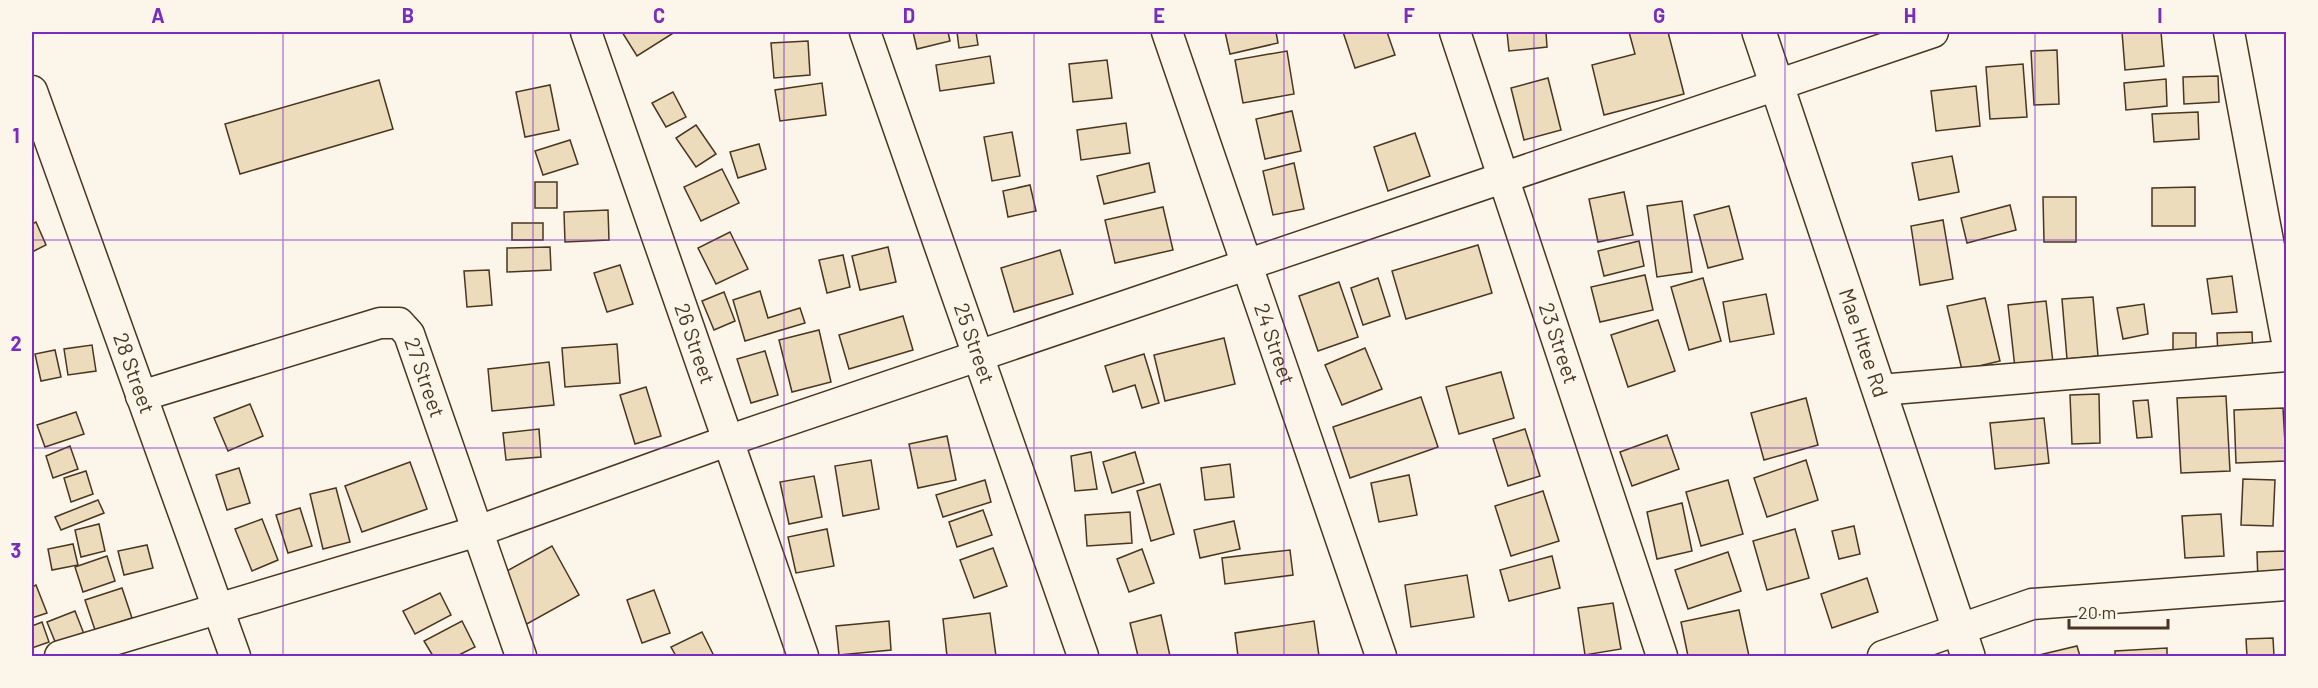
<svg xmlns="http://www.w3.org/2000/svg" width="2318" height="688" font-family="Barlow,sans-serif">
<rect width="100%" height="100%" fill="#fbf6e9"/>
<g fill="#ecdcbc" stroke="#4a3520" stroke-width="1.5">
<path d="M622,32H675L637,56Z"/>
<path d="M913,32H948L950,41L917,49Z"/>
<path d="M957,32H976L978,45L959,48Z"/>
<path d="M1225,32H1276L1278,43L1230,54Z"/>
<path d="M1343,32H1387L1395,55L1355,68Z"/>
<path d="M1507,32H1546L1547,47L1509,51Z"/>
<path d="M1629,32H1668L1684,94L1604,115L1592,65L1635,54Z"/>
<path d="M2122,32H2161L2164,66L2125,70Z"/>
<path d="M808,41L810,75L774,78L771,43Z"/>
<path d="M2057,50L2059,104L2034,105L2031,51Z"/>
<path d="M1287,51L1294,94L1243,103L1235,60Z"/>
<path d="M990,56L994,83L940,91L936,65Z"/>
<path d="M1107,60L1112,98L1073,102L1069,64Z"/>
<path d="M2023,64L2027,117L1990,119L1986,67Z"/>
<path d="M2218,76L2219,102L2184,104L2183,77Z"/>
<path d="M1548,78L1561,130L1524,140L1511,88Z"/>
<path d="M2166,79L2167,106L2126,110L2124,83Z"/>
<path d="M379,80L393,129L240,174L225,124Z"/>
<path d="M822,83L826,115L780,121L775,90Z"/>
<path d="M550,85L559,130L525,137L516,92Z"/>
<path d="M1976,86L1980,126L1936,131L1931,91Z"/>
<path d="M673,92L686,117L666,127L652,103Z"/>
<path d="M1292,111L1301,151L1265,159L1256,119Z"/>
<path d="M2198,112L2199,139L2154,142L2152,114Z"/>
<path d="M1126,123L1130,153L1081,160L1077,130Z"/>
<path d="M696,125L716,154L696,167L676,138Z"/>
<path d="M1012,132L1020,176L992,181L984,137Z"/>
<path d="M1415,133L1430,176L1388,191L1374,147Z"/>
<path d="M570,140L578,164L543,175L535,151Z"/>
<path d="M759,144L766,169L738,178L730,152Z"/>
<path d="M1952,156L1959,192L1919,200L1912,163Z"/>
<path d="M1149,163L1155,192L1104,204L1097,176Z"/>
<path d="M1294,163L1304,209L1273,215L1263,171Z"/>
<path d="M722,169L739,203L701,221L684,187Z"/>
<rect x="535" y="182" width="22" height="26"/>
<path d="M1030,185L1036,211L1008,217L1003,191Z"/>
<path d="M2195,187V226H2152V188Z"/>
<path d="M1624,192L1633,235L1598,242L1589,199Z"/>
<path d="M2043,197H2076V242H2044Z"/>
<path d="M1682,201L1692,272L1657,277L1647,206Z"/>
<path d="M2010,205L2016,230L1967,243L1961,218Z"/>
<path d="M1729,206L1743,259L1708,268L1694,215Z"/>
<path d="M1163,207L1173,250L1115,263L1105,220Z"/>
<path d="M608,210L609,240L565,242L564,212Z"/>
<path d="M1943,220L1953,279L1920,285L1911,226Z"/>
<path d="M36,222L46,245L32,252V224Z"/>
<rect x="512" y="223" width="31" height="17"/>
<path d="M730,232L748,269L716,284L698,248Z"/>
<path d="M1639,241L1644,266L1604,276L1598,251Z"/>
<path d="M1478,245L1492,293L1406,319L1392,271Z"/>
<path d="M550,247L551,270L507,272V248Z"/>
<path d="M888,247L896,282L860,290L852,256Z"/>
<path d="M1060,250L1073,294L1014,312L1001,268Z"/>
<path d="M843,255L850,287L827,293L819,260Z"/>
<path d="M620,265L633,304L607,312L594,273Z"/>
<path d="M489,270L492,305L467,307L464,271Z"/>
<path d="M1645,275L1653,310L1600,322L1591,287Z"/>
<path d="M2232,276L2237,312L2212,314L2207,279Z"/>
<path d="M1378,278L1390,316L1363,325L1351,288Z"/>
<path d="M1703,278L1721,341L1689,350L1671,287Z"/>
<path d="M1339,282L1358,337L1318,351L1299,296Z"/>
<path d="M760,291L768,318L800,308L805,323L745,341L733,300Z"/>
<path d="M724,292L735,321L714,330L702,301Z"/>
<path d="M1766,294L1774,334L1730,342L1723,302Z"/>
<path d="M2093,297L2098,356L2067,359L2062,299Z"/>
<path d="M1985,298L2000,361L1962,370L1947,306Z"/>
<path d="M2046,301L2053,363L2015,368L2008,305Z"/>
<path d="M2144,304L2148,334L2123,339L2117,308Z"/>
<path d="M903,316L913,350L849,369L839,335Z"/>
<path d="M1658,320L1675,371L1628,387L1611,335Z"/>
<path d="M819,330L831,382L792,392L779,340Z"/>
<path d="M2252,332L2253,355L2218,356L2217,333Z"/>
<path d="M2173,333H2196V358L2173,357Z"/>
<path d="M1224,338L1235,384L1165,401L1154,355Z"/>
<path d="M617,344L620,383L565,387L562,348Z"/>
<path d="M92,345L96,371L68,375L64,349Z"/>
<path d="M1365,348L1382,389L1342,405L1325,365Z"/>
<path d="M55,350L61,377L41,381L35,354Z"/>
<path d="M765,351L778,395L751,403L737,359Z"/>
<path d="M1144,354L1159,403L1142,408L1135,385L1113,392L1105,366Z"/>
<path d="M549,362L554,405L492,411L488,369Z"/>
<path d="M1501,372L1514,418L1459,434L1446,387Z"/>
<path d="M646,387L661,436L635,444L620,395Z"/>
<path d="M2099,394L2100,443L2072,444L2070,395Z"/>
<path d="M2226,396L2230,471L2181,473L2177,398Z"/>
<path d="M1421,397L1438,447L1350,478L1333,427Z"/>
<path d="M1806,398L1818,445L1764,460L1751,413Z"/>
<path d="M2148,400L2152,437L2137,438L2133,401Z"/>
<path d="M250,404L263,436L228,451L214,418Z"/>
<path d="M2283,408L2286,461L2236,463L2234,410Z"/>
<path d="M76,412L84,434L45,447L37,425Z"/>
<path d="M2044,418L2049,463L1995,469L1990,423Z"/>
<path d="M539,429L541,457L506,460L503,433Z"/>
<path d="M1525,429L1540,476L1508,486L1493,439Z"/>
<path d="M1667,435L1679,469L1632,486L1620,452Z"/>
<path d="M947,436L956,480L918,488L909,444Z"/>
<path d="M70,446L78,469L53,478L46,456Z"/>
<path d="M1091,452L1097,489L1075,491L1071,456Z"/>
<path d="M1135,452L1144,483L1112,493L1103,462Z"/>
<path d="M871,460L879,509L843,516L835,466Z"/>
<path d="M1806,460L1818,500L1767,517L1754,478Z"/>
<path d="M410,462L427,509L362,532L345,486Z"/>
<path d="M1230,464L1234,497L1205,500L1201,468Z"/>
<path d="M239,468L250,503L227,510L216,475Z"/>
<path d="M86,471L93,494L71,502L64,478Z"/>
<path d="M1409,475L1417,515L1379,522L1371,483Z"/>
<path d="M814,476L822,517L789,524L780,482Z"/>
<path d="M2243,479L2275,480L2273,526L2241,525Z"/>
<path d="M985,480L991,502L943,517L936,495Z"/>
<path d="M1728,480L1743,534L1701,546L1686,492Z"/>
<path d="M1160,484L1174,534L1151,541L1137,491Z"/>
<path d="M336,488L350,542L323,549L310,494Z"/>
<path d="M1543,491L1559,541L1511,556L1495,506Z"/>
<path d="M98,500L104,513L61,530L55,517Z"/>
<path d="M1682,503L1692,551L1657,559L1647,512Z"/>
<path d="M300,508L312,546L288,553L276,515Z"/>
<path d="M983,510L992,535L957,547L949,522Z"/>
<path d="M1130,512L1132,543L1087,546L1085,515Z"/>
<path d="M2221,514L2224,556L2185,558L2182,516Z"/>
<path d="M262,519L278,560L252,571L235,529Z"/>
<path d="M1234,521L1240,549L1200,558L1194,530Z"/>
<path d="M99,524L105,551L81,557L75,530Z"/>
<path d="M1854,526L1860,554L1839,559L1832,531Z"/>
<path d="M827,529L834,566L796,573L788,537Z"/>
<path d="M1795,529L1809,578L1767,590L1753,541Z"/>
<path d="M73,544L78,565L52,570L48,549Z"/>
<path d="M147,545L153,568L124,575L118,551Z"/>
<path d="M552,546L579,595L525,625L498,576Z"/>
<path d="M993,548L1007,586L974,598L960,560Z"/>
<path d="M1142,549L1154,583L1129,592L1117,559Z"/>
<path d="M1290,550L1293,575L1225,584L1222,558Z"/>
<path d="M2285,551L2286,580L2258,581L2257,552Z"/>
<path d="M1728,552L1741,591L1688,609L1675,570Z"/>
<path d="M107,556L115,581L83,592L75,567Z"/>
<path d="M1552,556L1560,588L1509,601L1500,570Z"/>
<path d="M1467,575L1474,617L1411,627L1405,585Z"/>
<path d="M1867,578L1878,612L1832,628L1821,594Z"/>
<path d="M36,585L47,613L32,618V587Z"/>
<path d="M122,588L132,618L95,630L85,600Z"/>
<path d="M654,590L670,633L642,643L627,600Z"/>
<path d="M440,593L451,615L415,634L403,611Z"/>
<path d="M1613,603L1621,649L1585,655L1578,608Z"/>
<path d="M1739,610L1749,656H1688L1681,622Z"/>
<path d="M75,611L84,634L56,644L47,622Z"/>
<path d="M990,613L996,656H947L943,619Z"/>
<path d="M1161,615L1170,656H1138L1130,623Z"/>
<path d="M462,621L475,647L457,656H433L424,641Z"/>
<path d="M889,621L891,650L839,655L836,626Z"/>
<path d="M1314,621L1319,656H1238L1235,633Z"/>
<path d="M42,622L49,642L32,648V626Z"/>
<path d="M702,632L714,656H676L671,647Z"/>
<path d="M2273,638L2274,656H2247L2246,639Z"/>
<path d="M2077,646L2080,656H2035Z"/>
<path d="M2167,648V656H2115V651Z"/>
</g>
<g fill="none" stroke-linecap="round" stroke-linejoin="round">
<defs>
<g id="minor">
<path id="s1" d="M586,32L803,656"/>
<path id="s2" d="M865,32L1083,656"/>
<path id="s3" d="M1167,32L1381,656"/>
<path id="s4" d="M1455,32L1662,656"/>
<path d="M2229,32L2286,337"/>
<path id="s5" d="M32,91L235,656"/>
<path d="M1880,390L2286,356"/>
<path id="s6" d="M141,396L380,323H399L409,334L521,656"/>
<path d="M60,656L478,531L727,441L1933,32"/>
<path d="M1883,656L2032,604L2286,585"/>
</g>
<g id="tertiary">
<path id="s7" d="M1759,32L1968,656"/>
</g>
</defs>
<use href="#minor" stroke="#4a3520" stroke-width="33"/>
<use href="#tertiary" stroke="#4a3520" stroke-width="36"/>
<use href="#minor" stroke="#fbf6e9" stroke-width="30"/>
<use href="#tertiary" stroke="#fbf6e9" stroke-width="33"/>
</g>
<path fill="none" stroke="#7b2cbf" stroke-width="1.5" stroke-opacity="0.55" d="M283,32V656M533,32V656M784,32V656M1034,32V656M1284,32V656M1534,32V656M1785,32V656M2035,32V656M32,240H2286M32,448H2286"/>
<g text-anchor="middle" stroke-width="4.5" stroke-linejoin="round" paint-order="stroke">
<g font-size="21" fill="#4a3520" stroke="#fbf6e9">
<text dy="7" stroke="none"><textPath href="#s1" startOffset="330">26 Street</textPath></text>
<text dy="7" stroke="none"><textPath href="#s2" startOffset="330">25 Street</textPath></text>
<text dy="7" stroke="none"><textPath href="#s3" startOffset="330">24 Street</textPath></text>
<text dy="7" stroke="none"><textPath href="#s4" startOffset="328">23 Street</textPath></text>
<text dy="7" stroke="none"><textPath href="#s7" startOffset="328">Mae Htee Rd</textPath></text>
<text dy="7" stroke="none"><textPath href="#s5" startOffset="300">28 Street</textPath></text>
<text dy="7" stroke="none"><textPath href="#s6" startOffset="330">27 Street</textPath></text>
</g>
</g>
<rect width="2318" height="688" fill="none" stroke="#fbf6e9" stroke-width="66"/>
<path d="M2069 619v9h99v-9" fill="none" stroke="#4a3520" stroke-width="3"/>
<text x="2078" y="619" font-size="18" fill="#4a3520" stroke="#fbf6e9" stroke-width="4.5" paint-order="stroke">20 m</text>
<rect x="33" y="33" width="2252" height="622" fill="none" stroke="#7b2cbf" stroke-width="2"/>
<g font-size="20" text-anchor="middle" font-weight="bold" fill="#7b2cbf">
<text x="158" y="23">A</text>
<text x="408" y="23">B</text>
<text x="659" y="23">C</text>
<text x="909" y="23">D</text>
<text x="1159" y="23">E</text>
<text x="1409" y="23">F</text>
<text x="1659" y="23">G</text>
<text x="1910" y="23">H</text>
<text x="2160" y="23">I</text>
<text x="16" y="143">1</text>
<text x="16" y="351">2</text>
<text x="16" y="558">3</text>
</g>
</svg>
